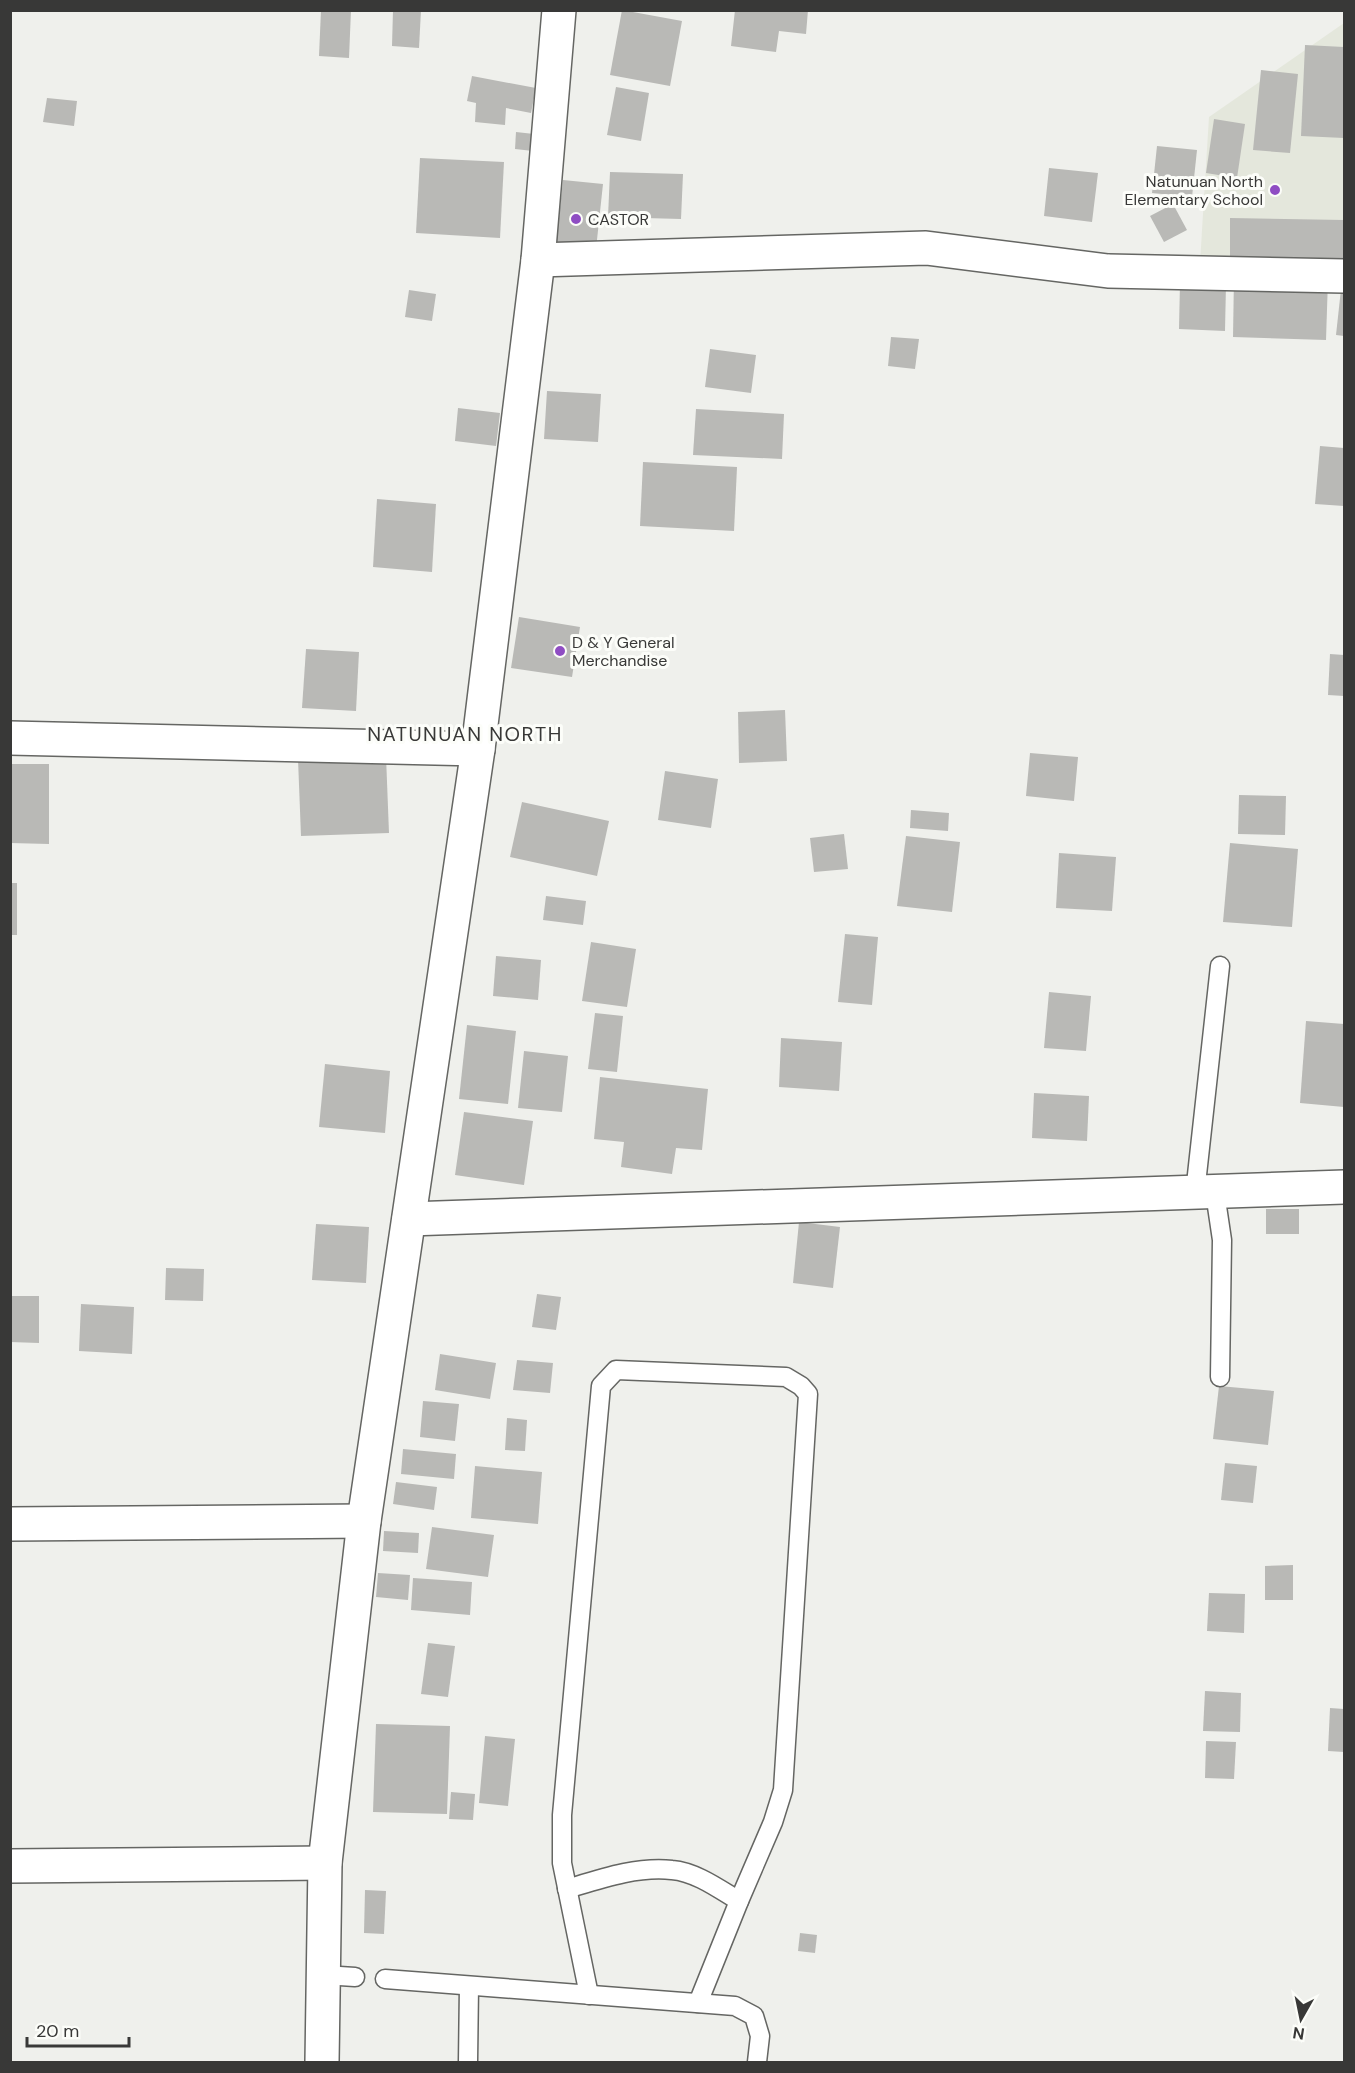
<svg xmlns="http://www.w3.org/2000/svg" width="1355" height="2073" font-family="'DM Sans',sans-serif">
<rect width="100%" height="100%" fill="#eff0ec"/>
<path fill="#e4e7dc" d="M1344,23V274L1200,263L1209,117Z"/>
<g fill="#b9b9b6">
<path d="M321,10H351L349,58L319,56Z"/>
<path d="M393,10H421L419,48L392,46Z"/>
<path d="M622,10L682,21L670,86L610,75Z"/>
<path d="M735,10H808L806,34L779,31L776,52L731,46Z"/>
<path d="M1305,45L1344,47V138L1301,136Z"/>
<path d="M1261,70L1298,74L1290,153L1253,150Z"/>
<path d="M472,76L536,88L531,113L506,108L505,125L475,122L476,103L467,101Z"/>
<path d="M616,87L649,93L641,141L607,135Z"/>
<path d="M47,98L77,101L74,126L43,122Z"/>
<path d="M1214,119L1245,124L1237,178L1206,173Z"/>
<path d="M516,132L534,134L533,151L515,149Z"/>
<path d="M1157,146L1197,150L1192,197L1152,193Z"/>
<path d="M420,158L504,162L500,238L416,233Z"/>
<path d="M1049,168L1098,173L1092,222L1044,216Z"/>
<path d="M610,172L683,174L681,219L608,217Z"/>
<path d="M563,180L603,184L596,249L556,245Z"/>
<path d="M1173,204L1187,230L1164,242L1150,216Z"/>
<path d="M1230,218L1344,220V264L1230,263Z"/>
<path d="M1234,276L1328,279L1326,340L1233,337Z"/>
<path d="M1342,280H1344V336L1336,335Z"/>
<path d="M1180,282L1226,284L1225,331L1179,329Z"/>
<path d="M409,290L436,294L432,321L405,317Z"/>
<path d="M891,337L919,339L915,369L888,366Z"/>
<path d="M710,349L756,355L751,393L705,387Z"/>
<path d="M547,391L601,394L598,442L544,439Z"/>
<path d="M458,408L500,413L496,446L455,441Z"/>
<path d="M696,409L784,414L782,459L693,455Z"/>
<path d="M1320,446L1344,448V506L1315,504Z"/>
<path d="M643,462L737,467L734,531L640,526Z"/>
<path d="M377,499L436,504L432,572L373,567Z"/>
<path d="M519,617L580,627L572,677L511,668Z"/>
<path d="M306,649L359,652L356,711L302,708Z"/>
<path d="M1330,654L1344,655V696L1328,695Z"/>
<path d="M785,710L787,761L739,763L738,712Z"/>
<path d="M1030,753L1078,757L1074,801L1026,796Z"/>
<path d="M386,756L389,833L301,836L298,759Z"/>
<path d="M10,764H49V844L10,843Z"/>
<path d="M665,771L718,779L711,828L658,820Z"/>
<path d="M1239,795L1286,796L1285,835L1238,834Z"/>
<path d="M522,802L609,821L597,876L510,857Z"/>
<path d="M911,810L949,813L948,831L910,828Z"/>
<path d="M844,834L848,869L814,872L810,838Z"/>
<path d="M906,836L960,842L952,912L897,906Z"/>
<path d="M1230,843L1298,849L1292,927L1223,922Z"/>
<path d="M1059,853L1116,857L1112,911L1056,908Z"/>
<rect x="10" y="883" width="7" height="52"/>
<path d="M546,896L586,901L583,925L543,920Z"/>
<path d="M845,934L878,937L872,1005L838,1002Z"/>
<path d="M591,942L636,949L627,1007L582,1001Z"/>
<path d="M496,956L541,960L538,1000L493,996Z"/>
<path d="M1049,992L1091,996L1086,1051L1044,1048Z"/>
<path d="M595,1013L623,1016L617,1072L588,1069Z"/>
<path d="M1306,1021L1344,1024V1107L1300,1103Z"/>
<path d="M467,1025L516,1031L508,1104L459,1099Z"/>
<path d="M781,1038L842,1042L839,1091L779,1087Z"/>
<path d="M524,1051L568,1056L562,1112L518,1108Z"/>
<path d="M325,1064L390,1071L385,1133L319,1127Z"/>
<path d="M600,1077L708,1089L702,1150L676,1148L672,1174L621,1167L624,1142L594,1139Z"/>
<path d="M1034,1093L1089,1096L1087,1141L1032,1138Z"/>
<path d="M464,1112L533,1121L524,1185L455,1175Z"/>
<rect x="1266" y="1209" width="33" height="25"/>
<path d="M799,1222L840,1227L833,1288L793,1283Z"/>
<path d="M316,1224L369,1227L366,1283L312,1280Z"/>
<path d="M166,1268L204,1269L203,1301L165,1300Z"/>
<path d="M537,1294L561,1297L556,1330L532,1327Z"/>
<path d="M10,1296H39V1343L10,1342Z"/>
<path d="M81,1304L134,1307L132,1354L79,1351Z"/>
<path d="M440,1354L496,1363L490,1399L435,1390Z"/>
<path d="M517,1360L553,1363L550,1393L513,1390Z"/>
<path d="M1219,1386L1274,1391L1268,1445L1213,1439Z"/>
<path d="M423,1401L459,1404L455,1441L420,1437Z"/>
<path d="M507,1418L527,1420L525,1451L505,1450Z"/>
<path d="M403,1449L456,1454L454,1479L401,1474Z"/>
<path d="M1225,1463L1257,1466L1253,1503L1221,1500Z"/>
<path d="M475,1466L542,1472L538,1524L471,1518Z"/>
<path d="M396,1482L437,1487L434,1510L393,1504Z"/>
<path d="M432,1527L494,1535L488,1577L426,1569Z"/>
<path d="M384,1531L419,1533L418,1553L383,1551Z"/>
<path d="M1293,1565V1600H1265V1566Z"/>
<path d="M378,1573L410,1575L408,1600L376,1597Z"/>
<path d="M413,1578L472,1582L470,1615L411,1610Z"/>
<path d="M1209,1593L1245,1594L1244,1633L1207,1631Z"/>
<path d="M428,1643L455,1646L448,1697L421,1694Z"/>
<path d="M1205,1691L1241,1693L1240,1732L1203,1731Z"/>
<path d="M1330,1708L1344,1709V1752L1328,1751Z"/>
<path d="M376,1724L450,1726L447,1814L373,1812Z"/>
<path d="M485,1736L515,1739L508,1806L479,1803Z"/>
<path d="M1206,1741L1236,1742L1234,1779L1205,1778Z"/>
<path d="M451,1792L475,1794L473,1820L449,1819Z"/>
<path d="M365,1890L386,1891L384,1934L364,1933Z"/>
<path d="M800,1933L817,1935L815,1953L798,1951Z"/>
</g>
<g fill="none" stroke-linecap="round" stroke-linejoin="round">
<defs>
<g id="lane">
<path d="M1195,1193L1220,966"/>
<path d="M1215,1193L1222,1240L1220,1377"/>
<path d="M567,1889C600,1879 637,1866 672,1870C696,1872 719,1889 739,1901"/>
<path d="M324,1975L355,1977"/>
<path d="M385,1979L735,2006L754,2016L760,2036L757,2062"/>
<path d="M589,1995L562,1863V1815L601,1386L616,1370L786,1377L801,1386L808,1394L783,1790L773,1822L739,1901L698,2003"/>
<path d="M468,2062L469,1986"/>
</g>
<g id="street">
<path d="M538,260L926,248L1108,271L1344,276"/>
<path d="M409,1219L1344,1187"/>
<path d="M10,1524L364,1521"/>
<path d="M10,1866L325,1863"/>
</g>
<g id="secondary">
<path d="M10,738L478,749"/>
<path d="M322,2062L325,1863L364,1521L478,749L538,260L559,10"/>
</g>
</defs>
<use href="#lane" stroke="#656663" stroke-width="21"/>
<use href="#street" stroke="#656663" stroke-width="36"/>
<use href="#secondary" stroke="#656663" stroke-width="36"/>
<use href="#lane" stroke="#fff" stroke-width="18"/>
<use href="#street" stroke="#fff" stroke-width="33"/>
<use href="#secondary" stroke="#fff" stroke-width="33"/>
</g>
<g fill="#8f4dc3" stroke="#fcfdf9" stroke-width="2">
<circle cx="1275" cy="190" r="6"/>
<circle cx="576" cy="219" r="6"/>
<circle cx="560" cy="651" r="6"/>
</g>
<g text-anchor="middle" stroke-width="6" stroke-linejoin="round" paint-order="stroke">
<g font-size="16" fill="#383837" stroke="#fcfdf9" text-anchor="start">
<text x="1263" y="187" text-anchor="end">Natunuan North<tspan x="1263" dy="18">Elementary School</tspan></text>
<text x="588" y="225">CASTOR</text>
<text x="572" y="648">D &amp; Y General<tspan x="572" dy="18">Merchandise</tspan></text>
</g>
<g font-size="20" letter-spacing="1.5" fill="#383837" stroke="#fcfdf9">
<text x="465" y="741">NATUNUAN NORTH</text>
</g>
</g>
<rect width="1355" height="2073" fill="none" stroke="#383837" stroke-width="24"/>
<g transform="translate(1301 2019) rotate(189)" stroke="#fcfdf9" stroke-width="4.5" paint-order="stroke">
<path d="M0-4.5L10 22L0 15L-10 22Z" fill="#383837"/>
<text y="-9" font-size="16" font-weight="bold" text-anchor="middle" fill="#383837">N</text>
</g>
<path d="M27 2037v9h102v-9" fill="none" stroke="#383837" stroke-width="3"/>
<text x="36" y="2037" font-size="18" fill="#383837" stroke="#fcfdf9" stroke-width="4.5" paint-order="stroke">20 m</text>
</svg>
